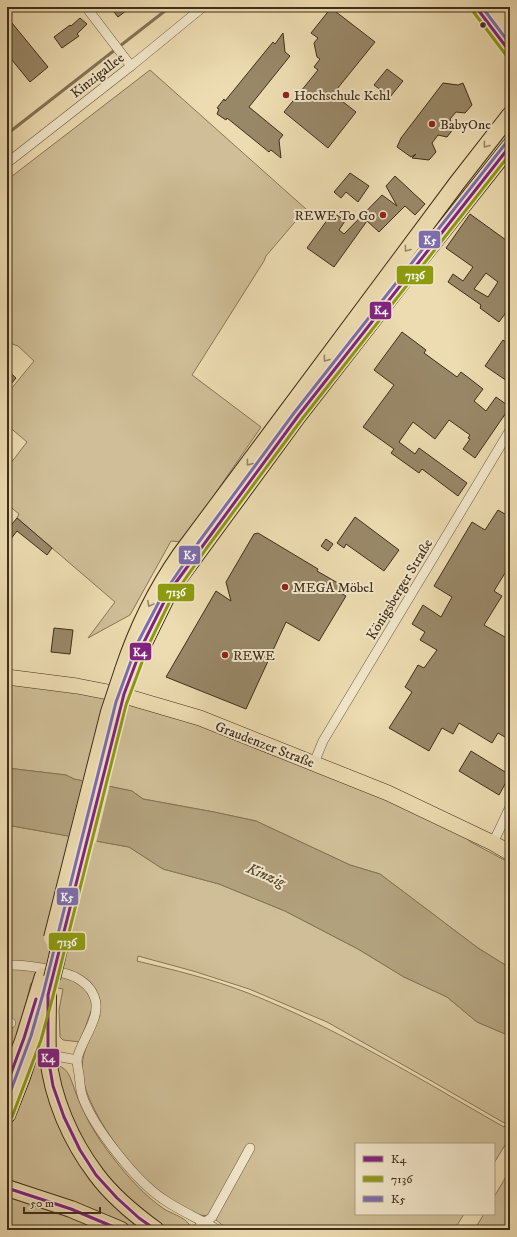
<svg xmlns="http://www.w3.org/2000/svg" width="517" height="1237" font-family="'IM FELL DW Pica',serif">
<rect width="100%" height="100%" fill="#eddcb1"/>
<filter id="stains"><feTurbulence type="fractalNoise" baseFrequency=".005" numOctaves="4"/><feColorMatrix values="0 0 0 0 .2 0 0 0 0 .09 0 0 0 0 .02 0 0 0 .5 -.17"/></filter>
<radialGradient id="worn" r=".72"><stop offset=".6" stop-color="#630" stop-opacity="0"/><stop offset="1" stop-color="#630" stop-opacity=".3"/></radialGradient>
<g fill="#cfbe97" stroke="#877658" fill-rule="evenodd">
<path d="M150,70L306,209L266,256L264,261L192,375L261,427L182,542L171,541L130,615L88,638L115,602L17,518L19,514L7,504V468L27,442L7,425V394L34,361L18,346L7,342V180Z"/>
<path d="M7,682L92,694L196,724L347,781L469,836V841L508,862L510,859V968L478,948L380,874L350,865L256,821L214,812L143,799L132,791L74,779L66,775L7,768Z"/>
<path d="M7,825L129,847L163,869L219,884L285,911L358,949L404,977L447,997L477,1022L510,1036V1137L494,1163V1144H356V1214H464L454,1230H228C223,1226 217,1220 212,1217C208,1215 204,1216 200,1215C188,1210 173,1202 162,1194C133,1173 82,1106 82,1069C82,1050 93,1032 100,1015L91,1011L80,1042L63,1040L60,1037L59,1010L63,989L31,983L25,1008L7,1069ZM138,956L193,971L249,989L327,1022L428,1079L506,1124L504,1127C420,1079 337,1028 248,993C212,979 174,970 137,961Z"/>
<path d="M42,1049L55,1115L141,1227L140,1230L52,1195L7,1179V1127L22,1093L37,1050Z"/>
<path d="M59,1066C68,1069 70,1077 73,1085C82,1112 96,1137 114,1159C128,1177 145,1196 164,1209C174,1215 189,1218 192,1230H166L149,1218L105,1178L71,1123L55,1069Z"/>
<path d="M510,1170V1230H474L484,1214H494V1197Z"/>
<path d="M7,1196L39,1205L105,1230H7Z"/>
</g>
<path fill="#b2a17d" stroke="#847355" d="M7,768L66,775L74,779L132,791L143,799L214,812L256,821L350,865L380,874L478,948L510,968V1036L477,1022L447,997L404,977L358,949L285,911L219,884L163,869L129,847L7,825Z"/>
<path fill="#eddcb1" d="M83,778L110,784L96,843L68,838Z"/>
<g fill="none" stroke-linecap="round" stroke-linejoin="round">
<path stroke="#847355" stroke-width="3" d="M7,134L170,7"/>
</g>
<g fill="#998868" stroke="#3f2e19" fill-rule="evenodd">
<path d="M110,7H131L118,17Z"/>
<path d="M331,8L375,42L333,94L356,112L328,148L284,112L318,70L314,67L320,59L317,57L314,43L318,38L311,33Z"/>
<path d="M80,18L87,24L77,34L79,36L62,48L54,37L70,25L71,26Z"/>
<path d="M12,23L48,67L30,82L7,54V27Z"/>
<path d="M283,33L285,52L290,56L249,107L283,135L279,140L281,158L271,150L269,152L227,118L226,120L217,114L219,109L217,108L224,99L225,101L273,42L275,44Z"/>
<path d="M387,69L403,81L390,97L374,85Z"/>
<path d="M443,83L458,85L463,83L472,105L465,113L456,112L450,119L454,128L447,137L438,135L432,143L436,152L429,160L412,158L416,154L411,157L397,147L401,138Z"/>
<path d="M350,173L369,186L358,202L346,192L341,198L334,192Z"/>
<path d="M395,176L425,204L415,215L405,206L379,232L367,221L334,267L307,248L333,212L345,221L339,230L344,234L382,195L397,206L386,186Z"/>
<path d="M470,214L510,243V307L499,322L480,308L481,305L448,282L453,274L463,281L473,267L446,248ZM486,273L498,282L488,297L474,289Z"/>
<path d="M402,332L426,350L424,353L457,377L461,372L483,389L474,401L486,411L496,397L510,407L475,458L463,449L470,439L468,438L470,435L449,420L435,439L413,422L399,442L415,454L419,448L467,483L458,496L422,469L419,473L391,453L394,449L363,427L394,385L374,370Z"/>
<path d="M503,340L510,345V383L485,366Z"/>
<path d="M7,370L16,378L7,389Z"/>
<path d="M498,510L510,517V576L505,573L494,591L502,596L484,625L510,640V740L498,733L492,743L459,723L453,734L442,728L429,751L389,728L412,692L405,687L418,665L424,668L437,650L420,640L425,632L412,624L423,605L441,617L452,597L434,586L472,522L485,530Z"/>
<path d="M355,517L399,550L384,571L346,544L344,548L337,543Z"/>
<path d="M17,518L52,548L47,555L17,531L7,544V530Z"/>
<path d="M258,533L318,569L317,571L343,586L339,592L346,596L319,641L286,622L246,709L166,677L216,591L231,601L226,582L254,534Z"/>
<path d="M326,539L333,544L328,551L321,546Z"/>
<path d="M54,628L73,630L70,654L51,652Z"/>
<path d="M471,751L510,775L499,795L459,771Z"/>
</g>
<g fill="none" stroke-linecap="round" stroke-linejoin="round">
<defs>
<g id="minor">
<path d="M86,7L131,66"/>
<path d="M7,163L131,66L203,7"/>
<path d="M314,763L323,741L510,430"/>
<path d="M493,843L510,807"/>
<path d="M7,965C25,964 58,970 75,977C83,981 91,988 94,996C103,1016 81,1040 77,1059C77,1063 78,1069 79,1074C80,1081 80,1091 83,1098C94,1128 136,1181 163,1199C180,1211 200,1219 218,1230"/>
<path d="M7,1026L11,1023"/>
<path d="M48,1057L56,1056L77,1060"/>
<path d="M198,1230L199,1227L212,1217L250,1148"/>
</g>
<path id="tertiary" d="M476,7L510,52"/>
<path id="primary" d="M7,677L77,686L118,694L200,718L388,793L493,843L510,853"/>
<g id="trunk">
<path d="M142,647L166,598L174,585L298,416L406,277L510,146"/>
<path d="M123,670C137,628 155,591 180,555L457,183L510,115"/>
<path d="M55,966L61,940"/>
<path d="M48,995C48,1015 47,1036 48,1056C52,1098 71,1141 96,1174C112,1196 134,1214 156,1230"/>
<path d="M7,1084L24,1038L43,976"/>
<path d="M7,1115L22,1077L42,1014"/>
<path d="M7,1188L71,1209L121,1230"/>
</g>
</defs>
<use href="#minor" stroke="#6a5a3f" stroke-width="10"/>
<use href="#tertiary" stroke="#6a5a3f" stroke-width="14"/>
<use href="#primary" stroke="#3f2e19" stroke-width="16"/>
<use href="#trunk" stroke="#3f2e19" stroke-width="18"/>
<use href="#minor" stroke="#f3e8cc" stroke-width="9"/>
<use href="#tertiary" stroke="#f3e8cc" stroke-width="12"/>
<use href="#primary" stroke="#eddcb1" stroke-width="15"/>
<use href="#trunk" stroke="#eddcb1" stroke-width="16"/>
<defs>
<g id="trunk-bridge">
<path d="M52,938L109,712L123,670"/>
<path d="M52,978L55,966"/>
</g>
</defs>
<use href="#trunk-bridge" stroke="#3f2e19" stroke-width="18" stroke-linecap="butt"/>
<use href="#trunk-bridge" stroke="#eddcb1" stroke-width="16"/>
<defs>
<g id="bus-1">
<path d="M476,7L510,52"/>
<path d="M7,1084L24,1038L36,999"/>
<path d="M7,1188L71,1209L121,1230"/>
<path d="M156,1230L139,1218L117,1198L96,1175L80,1150L64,1117L53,1086L48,1057V995L124,694L143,644L166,598L174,585L298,416L510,146"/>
</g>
<g id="bus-2">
<path d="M472,10L506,55"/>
<path d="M12,1117L41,1040L53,996L126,705L148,646L170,601L206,549L302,419L510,154"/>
</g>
<g id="bus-3">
<path d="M482,7L510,44"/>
<path d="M7,1101L31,1036L43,994L116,702L138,642L162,596L198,543L294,413L506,143"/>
</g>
</defs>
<use href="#bus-1" stroke="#f3e8cc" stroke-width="6"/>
<use href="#bus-2" stroke="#f3e8cc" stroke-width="6"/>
<use href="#bus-3" stroke="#f3e8cc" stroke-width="6"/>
<use href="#bus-1" stroke="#822281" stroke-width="3"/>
<use href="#bus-2" stroke="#8d9b0f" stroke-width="3"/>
<use href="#bus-3" stroke="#7c6eb0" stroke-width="3"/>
</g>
<defs><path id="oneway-chevron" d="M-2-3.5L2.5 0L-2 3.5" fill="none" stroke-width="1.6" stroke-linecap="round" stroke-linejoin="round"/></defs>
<g stroke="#968565">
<use href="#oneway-chevron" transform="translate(486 145) rotate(127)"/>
<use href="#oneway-chevron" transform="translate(407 249) rotate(127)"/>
<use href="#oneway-chevron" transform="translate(326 359) rotate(127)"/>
<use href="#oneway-chevron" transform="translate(249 463) rotate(127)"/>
<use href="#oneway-chevron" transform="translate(150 604) rotate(118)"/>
</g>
<circle fill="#3f2e19" stroke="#f3e8cc" stroke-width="1.5" cx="483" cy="25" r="3.5"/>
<g fill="#8f2418" stroke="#f3e8cc" stroke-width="1.5">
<circle cx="286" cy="95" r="4"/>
<circle cx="432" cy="124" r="4"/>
<circle cx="383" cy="215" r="4"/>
<circle cx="285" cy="587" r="4"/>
<circle cx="225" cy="655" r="4"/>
</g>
<g text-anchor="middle" stroke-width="4" stroke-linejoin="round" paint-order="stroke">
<g font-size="14" fill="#3f2e19" stroke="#f3e8cc">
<text transform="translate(97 75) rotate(-38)" y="5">Kinzigallee</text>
<text transform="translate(399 589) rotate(-59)" y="5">Königsberger Straße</text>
<text transform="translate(265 744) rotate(21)" y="5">Graudenzer Straße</text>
</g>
<g font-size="14" fill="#3f2e19" stroke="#f3e8cc" text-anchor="start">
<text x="294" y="100">Hochschule Kehl</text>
<text x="440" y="129">BabyOne</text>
<text x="375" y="220" text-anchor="end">REWE To Go</text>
<text x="293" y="592">MEGA Möbel</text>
<text x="233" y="660">REWE</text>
</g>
<g font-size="15" font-style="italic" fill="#5c4b32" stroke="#f3e8cc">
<text transform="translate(266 875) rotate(23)" y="5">Kinzig</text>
</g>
</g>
<g stroke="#f3e8cc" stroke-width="1.5">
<rect x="418" y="230" width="23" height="19" rx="4" fill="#7c6eb0"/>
<rect x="396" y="265" width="38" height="20" rx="4" fill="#8d9b0f"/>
<rect x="369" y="301" width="23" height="19" rx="4" fill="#822281"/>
<rect x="178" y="545" width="23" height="20" rx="4" fill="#7c6eb0"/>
<rect x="157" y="583" width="38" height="19" rx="4" fill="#8d9b0f"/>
<rect x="129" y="642" width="23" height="19" rx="4" fill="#822281"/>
<rect x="56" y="887" width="23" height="19" rx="4" fill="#7c6eb0"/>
<rect x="48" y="932" width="38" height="19" rx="4" fill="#8d9b0f"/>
<rect x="37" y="1048" width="23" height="20" rx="4" fill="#822281"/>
</g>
<g font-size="11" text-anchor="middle" font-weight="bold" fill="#fff">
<text x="430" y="244">K5</text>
<text x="415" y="279">7136</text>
<text x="381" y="314">K4</text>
<text x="190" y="559">K5</text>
<text x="176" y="596">7136</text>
<text x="140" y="656">K4</text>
<text x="67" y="901">K5</text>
<text x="67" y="946">7136</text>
<text x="48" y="1062">K4</text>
</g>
<rect width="517" height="1237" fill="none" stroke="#eddcb1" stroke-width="24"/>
<rect x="8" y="8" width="501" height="1221" fill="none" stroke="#3f2e19" stroke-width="2"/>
<rect x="12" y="12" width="493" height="1213" fill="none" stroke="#3f2e19"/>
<rect x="355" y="1143" width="140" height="72" fill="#f3e8cc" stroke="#ab9e84"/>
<rect x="363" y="1156" width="20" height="6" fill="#822281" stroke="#ab9e84"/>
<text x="391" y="1163" font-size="12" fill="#3f2e19">K4</text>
<rect x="363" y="1176" width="20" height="6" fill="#8d9b0f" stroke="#ab9e84"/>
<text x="391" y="1183" font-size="12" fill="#3f2e19">7136</text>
<rect x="363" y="1196" width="20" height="6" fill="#7c6eb0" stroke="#ab9e84"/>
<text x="391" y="1203" font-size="12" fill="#3f2e19">K5</text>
<path d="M24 1207v6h76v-6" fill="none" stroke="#3f2e19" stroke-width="2"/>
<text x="30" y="1207" font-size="12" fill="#3f2e19" stroke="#f3e8cc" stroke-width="3" paint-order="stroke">50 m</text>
<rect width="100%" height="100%" filter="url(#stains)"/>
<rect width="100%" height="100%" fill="url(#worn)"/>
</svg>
